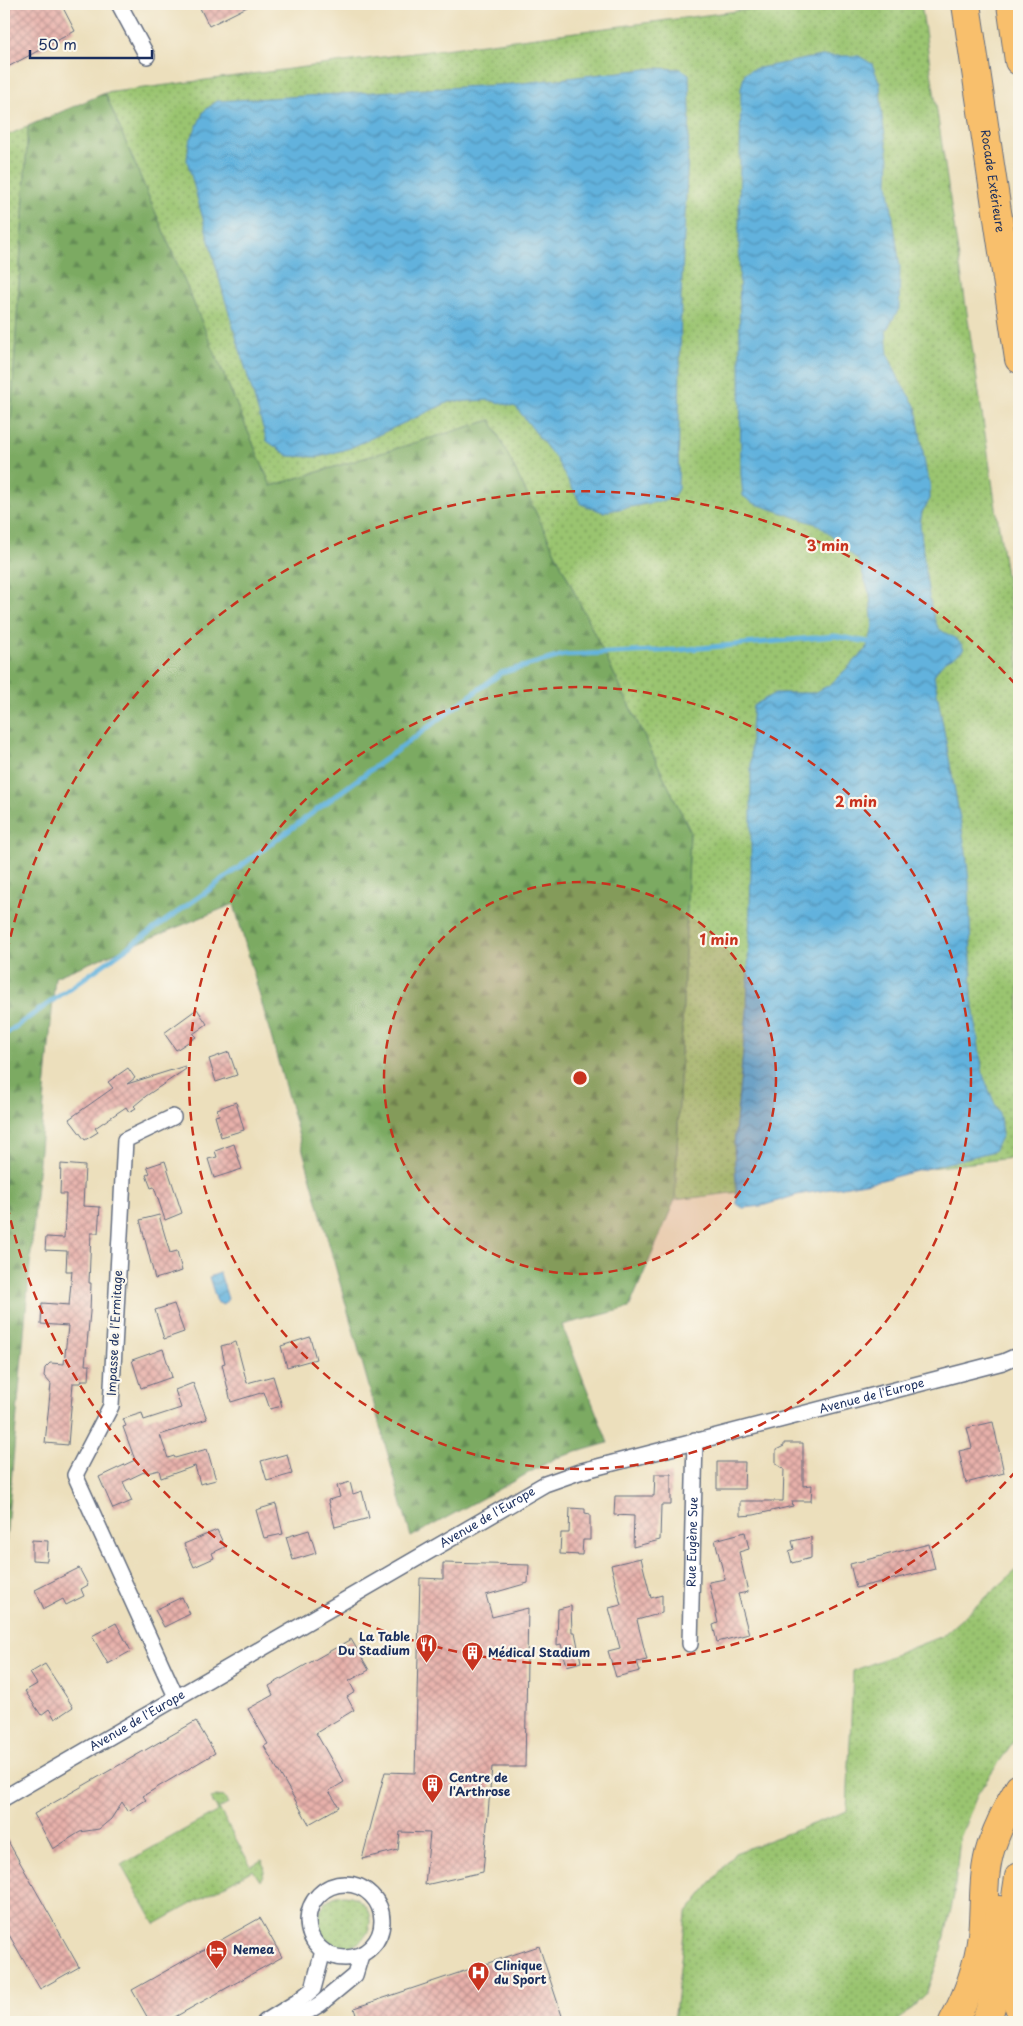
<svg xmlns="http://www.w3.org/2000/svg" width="1023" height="2026" font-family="'Playpen Sans',sans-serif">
<defs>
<pattern id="grass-dots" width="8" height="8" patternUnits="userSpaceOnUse" patternTransform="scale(1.25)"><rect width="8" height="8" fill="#9ac470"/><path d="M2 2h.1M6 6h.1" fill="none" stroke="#7da05f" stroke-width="1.8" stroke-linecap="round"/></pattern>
<pattern id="forest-firs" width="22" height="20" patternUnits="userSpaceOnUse" patternTransform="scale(1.25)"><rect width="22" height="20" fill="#7baa62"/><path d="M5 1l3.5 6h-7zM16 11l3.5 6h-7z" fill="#648b54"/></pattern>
<pattern id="water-waves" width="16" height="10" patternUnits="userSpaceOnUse" patternTransform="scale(1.25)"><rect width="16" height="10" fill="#62b2dd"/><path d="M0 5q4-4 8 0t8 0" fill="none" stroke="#5091b6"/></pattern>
<pattern id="building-cross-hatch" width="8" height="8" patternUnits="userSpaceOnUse" patternTransform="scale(1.25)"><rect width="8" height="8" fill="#e8b1aa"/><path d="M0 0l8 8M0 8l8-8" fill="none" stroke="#bb908e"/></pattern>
</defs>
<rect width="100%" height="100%" fill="#fbf7ec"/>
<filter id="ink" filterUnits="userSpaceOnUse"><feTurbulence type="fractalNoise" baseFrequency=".02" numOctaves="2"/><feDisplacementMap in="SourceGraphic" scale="10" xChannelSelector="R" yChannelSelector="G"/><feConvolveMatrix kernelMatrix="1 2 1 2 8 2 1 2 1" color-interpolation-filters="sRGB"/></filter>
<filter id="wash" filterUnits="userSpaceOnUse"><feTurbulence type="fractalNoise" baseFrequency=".0096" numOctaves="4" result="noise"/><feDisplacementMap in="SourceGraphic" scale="20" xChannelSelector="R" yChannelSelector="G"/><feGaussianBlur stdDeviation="1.12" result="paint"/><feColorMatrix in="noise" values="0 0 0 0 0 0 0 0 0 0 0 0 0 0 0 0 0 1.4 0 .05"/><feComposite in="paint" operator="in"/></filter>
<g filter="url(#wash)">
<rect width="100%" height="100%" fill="#ecdfbc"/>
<g fill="url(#grass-dots)" stroke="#5a7a67">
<path d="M791,4H921L1019,662V1157L675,1200L690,831L491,420L271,486L105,93Z"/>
<path d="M28,126L4,545V137Z"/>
<path d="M1019,1568V1733L978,1793L960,1838L954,1895L942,1950L926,1994L897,2022H674L686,1914L735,1853L847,1811L853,1671L942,1636Z"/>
<path d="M216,1796L225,1797L228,1804L219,1809L251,1866L262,1860C267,1868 264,1873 260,1881L253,1870L155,1924L121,1865L218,1811L211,1799Z"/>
<circle cx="344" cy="1921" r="26"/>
</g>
<path fill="url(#forest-firs)" stroke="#4b6c60" d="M105,93L271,486L491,420L690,831L675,1200L629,1308L562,1325L608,1443L556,1458L411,1537L234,904L55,977L4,1564V545L28,126Z"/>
<g fill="url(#water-waves)" stroke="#3e709e">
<path d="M821,56H859L872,64L880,84L882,117L889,159L888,183L900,267L899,309L886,331L888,355L900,382L916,407L926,471L930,484V499L922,512L920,525C923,546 928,612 938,627C943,635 958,635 964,649C951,662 944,656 934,676L966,852L969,883L972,998L983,1075L1000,1117L1002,1135L994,1151L882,1180L797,1195L762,1206L743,1208L737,1204L734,1144L747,1011L751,873V730L753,706L775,693H813L830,685L866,650L873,629L870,595L858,560L819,525L753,503L743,496L741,475L739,233L741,88L745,73L754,69Z"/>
<path d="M655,68L681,69L689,74L690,112L681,296L678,489L672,499L603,512L581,504L556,459L516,407L489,400L449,402L350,448L319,457L289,456L267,441L224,296L187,160L189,143L204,111L217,101L514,84Z"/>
<path d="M220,1273L228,1299L223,1305L217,1302L209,1277Z"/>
</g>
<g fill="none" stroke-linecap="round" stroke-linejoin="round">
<path stroke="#62b2dd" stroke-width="5" d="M4,1035L206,892L501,673L564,655L678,650L835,636L874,643"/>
</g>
<g id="blocks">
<g fill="url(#building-cross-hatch)">
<path d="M4,4H61L75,31L4,69Z"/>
<path d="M198,4H253L209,26Z"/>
<path d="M197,1009L207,1024L193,1034L196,1037L176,1050L164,1033Z"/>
<path d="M229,1052L237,1075L216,1082L209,1059Z"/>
<path d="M185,1066L186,1069L146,1096L134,1106L136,1108L129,1112L126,1107L95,1128L98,1132L85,1140L69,1119L113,1088L108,1082L128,1068L135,1078L127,1084Z"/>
<path d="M236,1102L244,1130L221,1137L215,1116L219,1115L217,1109Z"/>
<path d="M234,1144L242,1169L214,1178L208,1159L217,1157L215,1151Z"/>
<path d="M165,1161L182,1213L165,1220L154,1187L151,1188L146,1175L150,1173L147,1167Z"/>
<path d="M61,1164L85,1166L83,1206L100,1207L98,1233H91L89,1283H91L90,1312L85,1365H90L89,1380H82L81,1383H73L68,1445L45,1443L51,1384L44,1376L45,1368L50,1363L64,1364L68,1326L41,1324L42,1303L69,1305L72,1271H66L67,1251L45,1250L46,1237L64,1238L66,1194H60Z"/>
<path d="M159,1215L170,1253L177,1251L182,1271L155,1279L140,1220Z"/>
<path d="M174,1304L184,1332L164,1339L155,1310Z"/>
<path d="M310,1337L316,1359L287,1367L281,1346Z"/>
<path d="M236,1342L247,1383L273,1376L282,1406L270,1409L264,1392L231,1402L222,1364L225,1363L221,1346Z"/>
<path d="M163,1349L172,1377L141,1388L132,1360Z"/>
<path d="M193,1383L207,1419L160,1435L168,1458L174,1456L175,1458L207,1449L216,1480L200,1484L195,1466L161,1478L159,1470L147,1473L146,1471L123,1482L132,1501L113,1509L99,1477L135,1460L123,1427L126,1426L123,1419L142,1413L144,1420L181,1408L175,1390Z"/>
<path d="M993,1422L1004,1473L966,1483L959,1451L972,1448L967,1428Z"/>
<path d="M784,1443H803V1486L812,1485L811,1501H792L793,1506L754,1515L740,1516V1501H783L784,1469L776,1464V1450L784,1446Z"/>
<path d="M287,1454L292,1474L267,1481L261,1461Z"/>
<path d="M717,1462H745L744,1489H717Z"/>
<path d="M655,1474H671V1505H661L660,1540L633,1547L634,1516L614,1515L615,1496H654Z"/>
<path d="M350,1482L353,1494L362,1491L369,1518L335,1527L328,1500L340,1497L337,1486Z"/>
<path d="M276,1504L283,1534L264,1538L256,1510Z"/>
<path d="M570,1508L585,1509V1513L590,1514V1540H583L582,1555L560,1554L561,1533H569Z"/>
<path d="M217,1530L225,1547L212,1553L214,1558L194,1567L184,1544Z"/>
<path d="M309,1530L316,1553L293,1560L286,1537Z"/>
<path d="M745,1532L749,1549L739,1552L748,1592L738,1594L749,1634L717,1642L713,1625L718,1623L709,1582L725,1579L715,1540Z"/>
<path d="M811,1537V1558L792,1563L789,1551L794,1549L792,1541Z"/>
<path d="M32,1540L48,1541L47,1561L32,1560Z"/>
<path d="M929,1544L935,1569L856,1588L850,1564Z"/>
<path d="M641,1558L651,1598L662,1595V1613L637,1620L647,1660L637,1662L640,1671L616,1677L608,1651L620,1648L609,1608L621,1605L611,1565Z"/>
<path d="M443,1563L529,1565L528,1583L486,1595L492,1617L528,1608L525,1767H492L483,1872L425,1885L430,1833L400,1832L398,1850L362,1859L385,1772L415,1773L420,1578L443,1579Z"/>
<path d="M79,1568L88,1585L81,1589L84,1596L66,1605L63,1599L44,1609L35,1590Z"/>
<path d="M182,1597L190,1614L164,1627L155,1610Z"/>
<path d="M571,1606L572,1632H575L581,1662L567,1666L561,1644L557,1645L558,1609Z"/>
<path d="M116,1623L131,1651L108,1664L92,1636Z"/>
<path d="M351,1639L369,1670L349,1681L355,1692L347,1697L354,1710L316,1733L344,1782L329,1791L339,1807L309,1824L264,1746L268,1744L248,1709L273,1695L269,1686Z"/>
<path d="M45,1664L73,1707L55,1719L49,1709L41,1715L25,1691L37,1684L30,1673Z"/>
<path d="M196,1721L215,1753L143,1796L146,1800L128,1811L122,1802L111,1819L99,1829L80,1832L53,1849L34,1814Z"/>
<path d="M4,1834L79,1967L40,1989L4,1926Z"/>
<path d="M260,1918L282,1957L166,2022H150L132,1990Z"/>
<path d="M539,1946L564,2022H358L354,2008Z"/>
</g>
</g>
</g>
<g filter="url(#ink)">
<use href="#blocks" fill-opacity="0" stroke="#646d7f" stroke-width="1"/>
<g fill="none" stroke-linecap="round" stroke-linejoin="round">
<defs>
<g id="minor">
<path d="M119,4L147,56"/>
<path d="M173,1117L125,1140L111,1406L75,1475L177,1699"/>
<path id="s1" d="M690,1644L695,1440"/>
<path id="s2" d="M4,1798L545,1484L582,1471L1003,1362L1019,1355"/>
<circle cx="345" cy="1921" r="37"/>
<path d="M265,2022L297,2002L313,1989L323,1951"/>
<path d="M290,2022L320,2004L355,1975L361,1955"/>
</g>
<g id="motorway">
<path id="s3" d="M966,4L1019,359"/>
<path d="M1011,4L1019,61"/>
<path d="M1019,1877C1013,1911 1012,1945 1015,1980C1016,1989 1016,1999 1019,2007"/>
<path d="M953,2022C968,1995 978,1967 982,1935C985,1906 982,1875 991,1847C998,1827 1008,1806 1019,1788"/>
<path d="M985,2022C1002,1987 1000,1948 999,1910"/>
</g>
</defs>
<use href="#minor" stroke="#646d7f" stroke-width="18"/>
<use href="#motorway" stroke="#646d7f" stroke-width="30"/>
<use href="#minor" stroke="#fff" stroke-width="15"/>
<use href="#motorway" stroke="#f8bf6c" stroke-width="28"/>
</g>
</g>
<circle cx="580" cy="1078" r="196" fill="#c8321e" fill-opacity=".12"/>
<g fill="none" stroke="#c8321e" stroke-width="2.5" stroke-dasharray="9 6">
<circle cx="580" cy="1078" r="196"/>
<circle cx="580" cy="1078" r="391"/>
<path d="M1016 1471A587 587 0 0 1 4 1190M4 966A587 587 0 0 1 1016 685"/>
</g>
<defs>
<symbol id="restaurant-pin" viewBox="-11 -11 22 30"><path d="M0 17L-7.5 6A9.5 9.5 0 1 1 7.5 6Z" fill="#c8321e" stroke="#fbf7ec"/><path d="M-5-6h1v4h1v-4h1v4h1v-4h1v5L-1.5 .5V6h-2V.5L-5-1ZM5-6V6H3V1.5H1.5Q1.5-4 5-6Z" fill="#fff"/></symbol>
<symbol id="building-pin" viewBox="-11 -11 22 30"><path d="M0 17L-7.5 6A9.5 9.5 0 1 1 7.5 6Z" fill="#c8321e" stroke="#fbf7ec"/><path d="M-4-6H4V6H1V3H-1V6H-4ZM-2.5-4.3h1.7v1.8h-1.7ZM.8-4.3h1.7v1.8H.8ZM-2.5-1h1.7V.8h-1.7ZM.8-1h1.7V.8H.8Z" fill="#fff"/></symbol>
<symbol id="hotel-pin" viewBox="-11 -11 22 30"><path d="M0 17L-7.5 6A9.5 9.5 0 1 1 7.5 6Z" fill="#c8321e" stroke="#fbf7ec"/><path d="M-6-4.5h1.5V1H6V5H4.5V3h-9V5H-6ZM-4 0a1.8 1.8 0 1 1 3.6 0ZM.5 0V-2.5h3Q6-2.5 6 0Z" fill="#fff"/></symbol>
<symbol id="hospital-pin" viewBox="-11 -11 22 30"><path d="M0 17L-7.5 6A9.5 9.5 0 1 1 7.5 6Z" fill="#c8321e" stroke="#fbf7ec"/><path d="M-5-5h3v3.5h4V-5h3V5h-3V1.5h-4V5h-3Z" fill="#fff"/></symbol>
</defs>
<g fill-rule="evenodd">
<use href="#restaurant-pin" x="414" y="1632" width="25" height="34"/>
<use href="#building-pin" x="460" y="1640" width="25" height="34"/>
<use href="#building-pin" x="420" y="1772" width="25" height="34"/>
<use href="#hotel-pin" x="204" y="1938" width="25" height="34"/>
<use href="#hospital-pin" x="466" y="1960" width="25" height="34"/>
</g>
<g text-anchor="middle" stroke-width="4.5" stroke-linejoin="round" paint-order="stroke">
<g font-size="12" fill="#1b2f5e" stroke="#fbf7ec">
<text dy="4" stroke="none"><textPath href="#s3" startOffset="179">Rocade Extérieure</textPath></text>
<text transform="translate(115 1333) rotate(-87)" y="4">Impasse de l'Ermitage</text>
<text dy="4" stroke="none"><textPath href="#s2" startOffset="964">Avenue de l'Europe</textPath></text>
<text dy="4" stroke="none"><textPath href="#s2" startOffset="559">Avenue de l'Europe</textPath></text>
<text dy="4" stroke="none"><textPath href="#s1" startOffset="102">Rue Eugène Sue</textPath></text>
<text dy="4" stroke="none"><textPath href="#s2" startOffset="154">Avenue de l'Europe</textPath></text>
</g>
<g font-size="12" font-weight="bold" fill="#1b2f5e" stroke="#fbf7ec" text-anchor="start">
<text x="410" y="1641" text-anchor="end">La Table<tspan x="410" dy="14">Du Stadium</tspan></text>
<text x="488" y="1657">Médical Stadium</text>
<text x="449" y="1782">Centre de<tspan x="449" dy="14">l'Arthrose</tspan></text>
<text x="233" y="1954">Nemea</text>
<text x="494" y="1970">Clinique<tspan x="494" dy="14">du Sport</tspan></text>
</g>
</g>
<circle cx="580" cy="1078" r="8" fill="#c8321e" stroke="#fbf7ec" stroke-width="2.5"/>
<g font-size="15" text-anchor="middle" font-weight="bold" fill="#c8321e" stroke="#fbf7ec" stroke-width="4.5" stroke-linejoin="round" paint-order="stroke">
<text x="828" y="551">3 min</text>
<text x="856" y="807">2 min</text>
<text x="719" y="945">1 min</text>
</g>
<rect width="1023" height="2026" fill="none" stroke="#fbf7ec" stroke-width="20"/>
<path d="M30 50v8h122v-8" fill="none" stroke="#1b2f5e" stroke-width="2.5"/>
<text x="38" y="50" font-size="15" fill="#1b2f5e" stroke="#fbf7ec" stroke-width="4" paint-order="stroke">50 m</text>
</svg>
